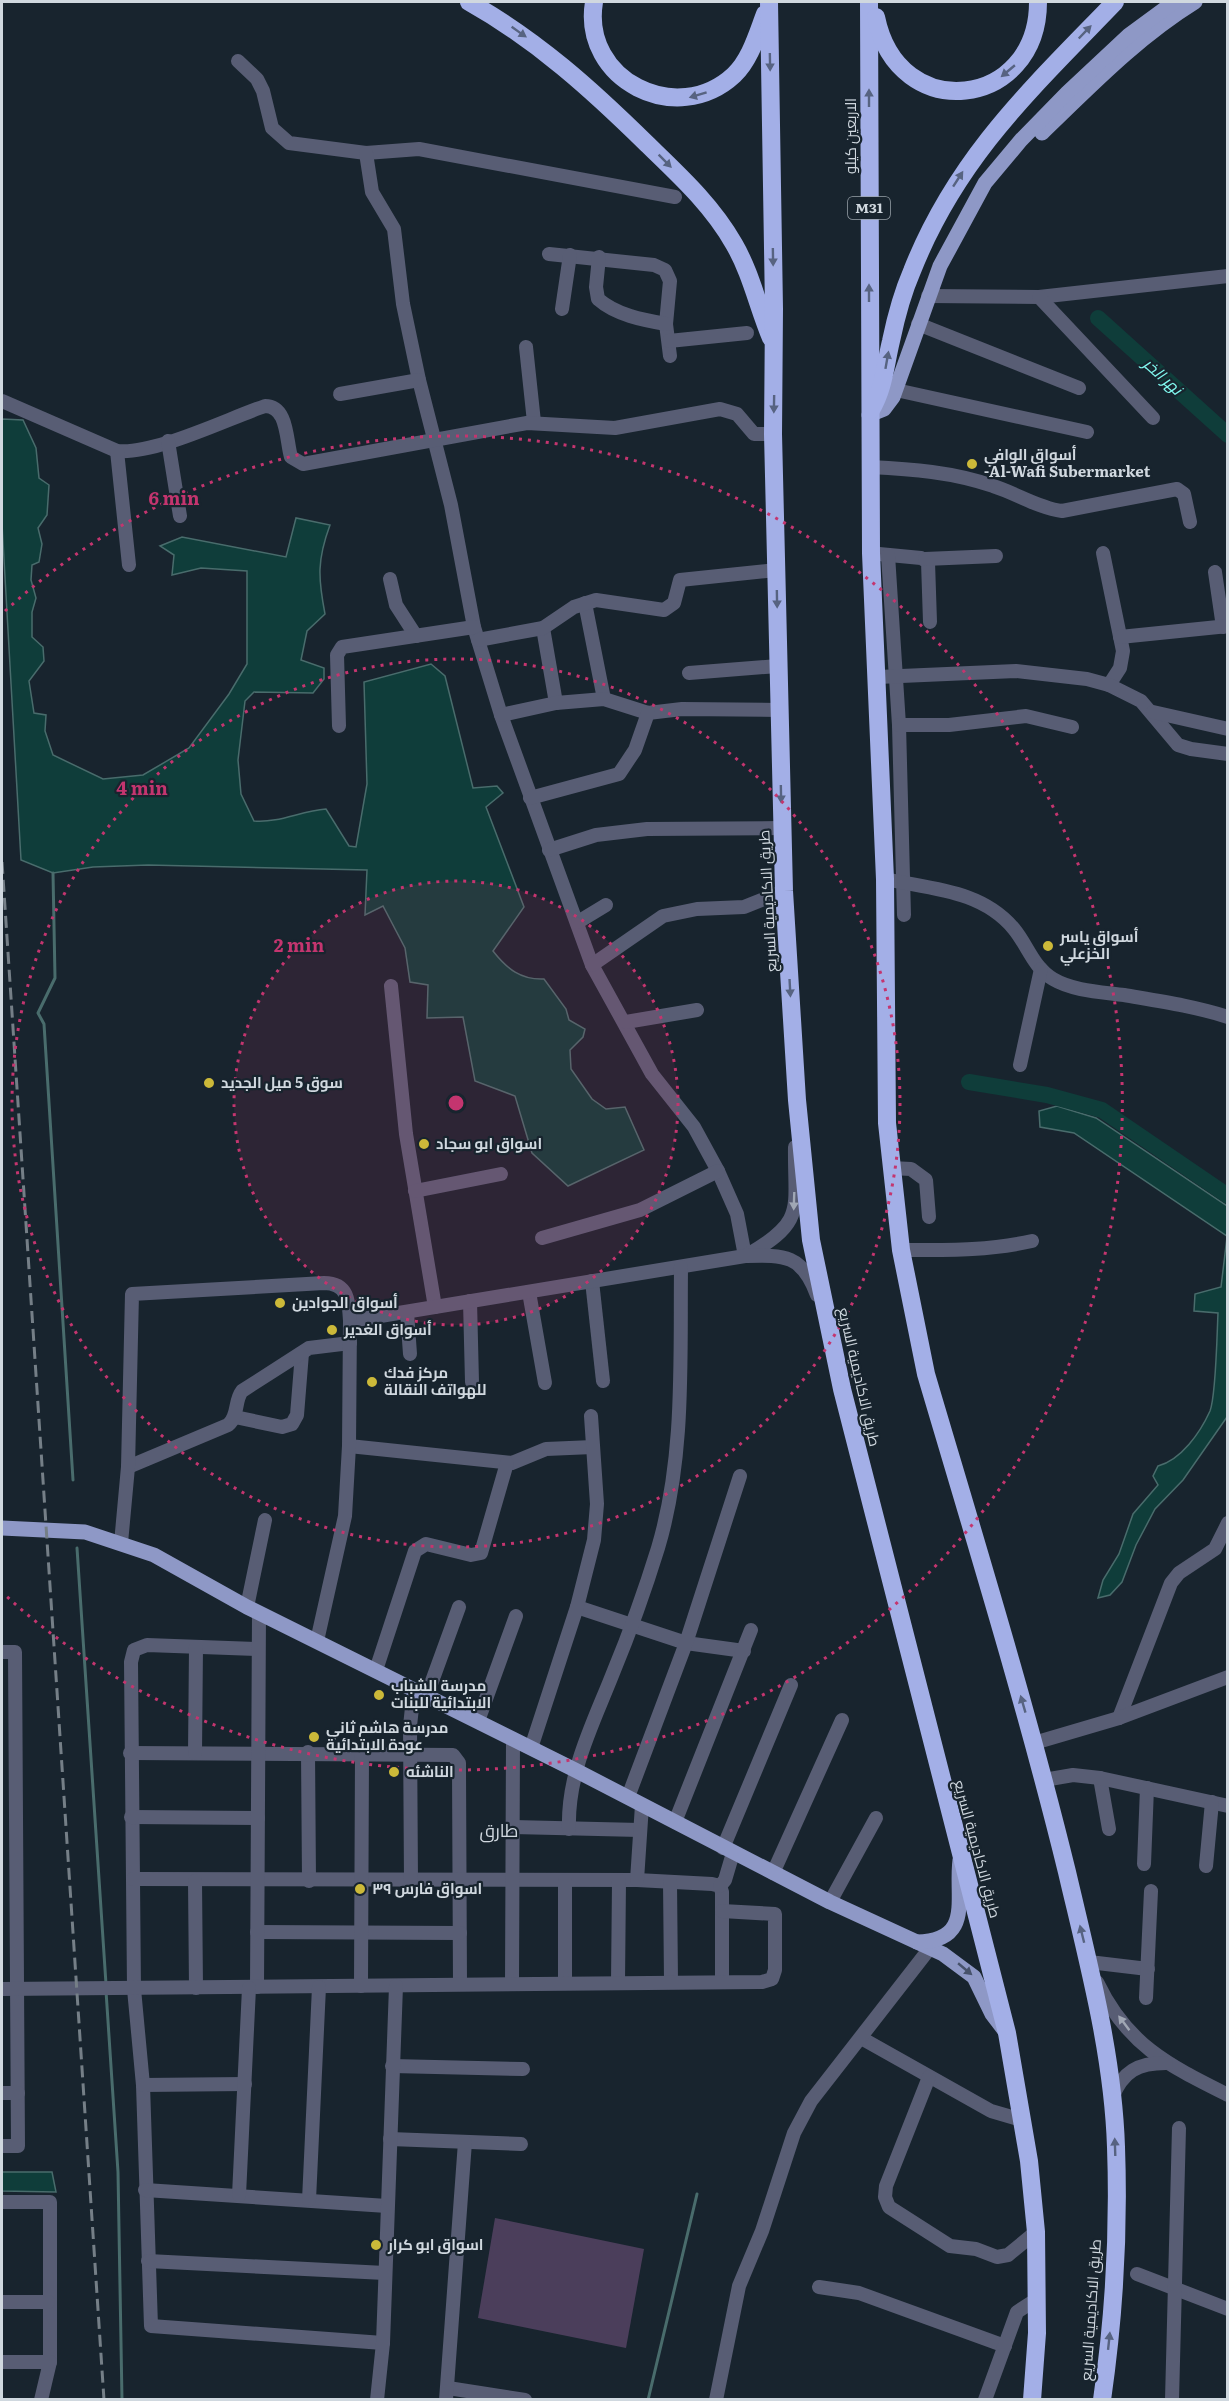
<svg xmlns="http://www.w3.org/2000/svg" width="1229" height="2401" font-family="Literata,Cairo,serif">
<rect width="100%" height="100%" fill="#18242e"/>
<path fill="#4b3e5b" d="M495,2218L644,2249L626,2348L478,2318Z"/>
<g fill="#0f3d3a" stroke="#496c6c" stroke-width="1.5">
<path d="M2,419L23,420L36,448L39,478L49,485L47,515L38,528L42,544L39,562L32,565L31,580L36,598L32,612V637L43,647L44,661L29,681L34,713L46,715L45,731L53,755L103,779L143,775L189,748L229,694L247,664V571L201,568L172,575L174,555L160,546L182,537L286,557L296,518L330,525C317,560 318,578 325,614L307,631L301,660L324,668V679L313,693L254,692L245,701L238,760L241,794L254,821C280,823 300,811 326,809L349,846L356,847L367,784L364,682L431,664L445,676L473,788L497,786L503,793L486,807L524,907L493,951C507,969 521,980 544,979L566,1009L569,1020L585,1029L583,1037L570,1050L571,1069L592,1099L606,1109L625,1107L644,1150L568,1186L532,1153L515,1096L475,1081L463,1017L427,1018L428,985L410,982L405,948L383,906L365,915L367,870L148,865L93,867L53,873L21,860L2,524Z"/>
<path d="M1057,1106L1096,1118L1227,1206V1236L1074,1133L1040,1127L1039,1111Z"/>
<path d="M1227,1237V1417L1183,1480L1155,1509L1136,1545L1122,1582L1110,1595L1098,1598L1103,1580L1119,1554L1133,1514L1158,1485L1153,1476L1158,1466C1181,1460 1200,1433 1210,1411C1216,1396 1217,1333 1218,1313L1194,1311L1195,1294L1221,1287Z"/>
<path d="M2,2172H52L56,2192L2,2191Z"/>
</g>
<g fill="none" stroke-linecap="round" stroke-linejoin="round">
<g stroke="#496c6c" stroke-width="3">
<path d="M53,873L55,978L38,1013L44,1024L73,1480"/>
<path d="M77,1548L106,1984"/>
<path d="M106,1991L118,2172L122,2400"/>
<path d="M648,2400L697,2194"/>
</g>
<g stroke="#0f3d3a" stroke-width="16">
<path d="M1098,318L1228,435"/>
<path d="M969,1082L1047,1095L1102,1110L1228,1196"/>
</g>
<g stroke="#585d74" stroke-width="14">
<path d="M238,61L257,79L263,91L272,128L289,143L366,153L419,149L675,197"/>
<path d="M366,153L372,192L394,229L403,304L419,380L451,505L474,627L501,715L592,965L652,1074L694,1127L718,1171L737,1214L745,1256"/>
<path d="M549,254L654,265L665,270L670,281L666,324L670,356"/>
<path d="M599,257L596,287L598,299C616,315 643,320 666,324"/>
<path d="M928,296L1039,297L1228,276"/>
<path d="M1039,297L1153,418"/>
<path d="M562,309L570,255"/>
<path d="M918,324L1079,388"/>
<path d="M669,341L747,333"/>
<path d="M526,347L534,422"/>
<path d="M896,390L1087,432"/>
<path d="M340,394L419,380"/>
<path d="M2,401L117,451C154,455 227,419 265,406C288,406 286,440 291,457L303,464L527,423L615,428L720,409L737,414L754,434H773"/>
<path d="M168,441L180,516"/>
<path d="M117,451L129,565"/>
<path d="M870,467C911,469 953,472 993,486C1016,493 1038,508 1062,511L1177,489L1184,494L1190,522"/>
<path d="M1103,553L1123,651L1120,668L1109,685"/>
<path d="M879,554L921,558L928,562L930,622"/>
<path d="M888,555L899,725L904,915"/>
<path d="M925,559L996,556"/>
<path d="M1215,572L1223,627"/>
<path d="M390,579L396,605L416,636"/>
<path d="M585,603L604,699"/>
<path d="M543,628L556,703"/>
<path d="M1120,637L1228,626"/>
<path d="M478,640L543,628L574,607L596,600L664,610L674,603L680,580L776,570"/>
<path d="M689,673L778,666"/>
<path d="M878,677L1016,671L1087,679L1109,685L1141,701L1178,745L1191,749L1228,754"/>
<path d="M1153,712L1228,729"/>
<path d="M501,715L556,703L604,699L648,713L682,709L779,710"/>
<path d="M899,725H949L1026,716L1072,727"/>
<path d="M339,726L337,655L342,647L474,627"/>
<path d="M530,798L619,774L635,750L648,713"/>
<path d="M549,850L596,835L647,829L782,828"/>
<path d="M885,879C931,889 982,890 1014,929C1028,946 1033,967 1053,979C1073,991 1102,992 1124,995C1159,1001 1194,1006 1228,1017"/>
<path d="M578,922L606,905"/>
<path d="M592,965L663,916L697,909L744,907L784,891"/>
<path d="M391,986L406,1134L435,1307"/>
<path d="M626,1022L697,1010"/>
<path d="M1020,1065L1041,969"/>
<path d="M891,1168L911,1169L926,1180L929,1217"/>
<path d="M415,1191L501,1174"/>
<path d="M542,1238L640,1210L718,1171"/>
<path d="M901,1250C946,1250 988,1251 1032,1241"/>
<path d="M747,1255C807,1221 794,1209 795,1147"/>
<path d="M592,1281L603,1381"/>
<path d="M529,1292L545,1383"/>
<path d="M470,1301L472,1382"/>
<path d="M407,1312L410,1354"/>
<path d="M350,1321L745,1256C784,1255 802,1254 817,1295"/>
<path d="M235,1417L282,1427L292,1424L297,1415L302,1353"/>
<path d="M349,1446L512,1463L546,1449L593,1447"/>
<path d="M128,1467L228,1425C239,1416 234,1401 242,1391L309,1348L350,1343"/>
<path d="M121,1543L128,1467L132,1294L324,1283C348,1283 349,1301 350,1321L349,1446L345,1516L317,1641"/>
<path d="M247,1607L265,1520"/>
<path d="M577,1607L686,1643L744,1651"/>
<path d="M258,1649L147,1645L134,1650L131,1662L134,1989L143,2085L151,2326L383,2343"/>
<path d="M2,1652H15L18,2146H2"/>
<path d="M376,1670L415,1551L426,1544L471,1555L481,1553L507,1463"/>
<path d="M427,1695L459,1607"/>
<path d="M1119,1718L1171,1583L1179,1573L1215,1549L1228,1523"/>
<path d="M478,1721L516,1616"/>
<path d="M1034,1743L1119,1718L1228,1677"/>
<path d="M531,1748L577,1607L594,1540L597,1504L591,1416"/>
<path d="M308,1752L309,1881"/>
<path d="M130,1753L453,1755L459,1763V1769L460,1984"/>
<path d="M195,1753L196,1647"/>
<path d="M1100,1778L1109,1829"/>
<path d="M1044,1780L1073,1775L1100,1778L1228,1806"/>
<path d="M628,1797L686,1643L740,1476"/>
<path d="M131,1817L258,1818"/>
<path d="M675,1822L751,1630"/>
<path d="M513,1827L640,1830"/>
<path d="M569,1829C567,1773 593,1724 613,1673C630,1632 645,1590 658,1548C685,1458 680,1360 681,1267"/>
<path d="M723,1848L791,1685"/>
<path d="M1144,1864L1147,1788"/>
<path d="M1206,1866L1212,1802"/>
<path d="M773,1873L842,1720"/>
<path d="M133,1879L637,1880L712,1884L720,1886L722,1892V1981"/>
<path d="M637,1880L642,1805"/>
<path d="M195,1881L196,1988"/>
<path d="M411,1881L410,1726L414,1689"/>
<path d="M565,1881V1983"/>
<path d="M670,1882L671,1981"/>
<path d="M720,1886L725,1880L733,1853"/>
<path d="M830,1902L876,1818"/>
<path d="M257,1932L460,1933"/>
<path d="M1089,1962L1148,1969"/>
<path d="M618,1982L619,1881"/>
<path d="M1097,1982C1127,2045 1168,2065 1228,2095"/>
<path d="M512,1984L513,1739"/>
<path d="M361,1986L362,1754"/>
<path d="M257,1987L259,1613"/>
<path d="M2,1989L762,1982L772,1979L775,1970V1914L722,1911"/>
<path d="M1146,1998L1151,1891"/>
<path d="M861,2038L991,2111L1022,2120"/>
<path d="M392,2066L523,2069"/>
<path d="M929,2077L886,2186L885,2197L889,2207L950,2246L976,2249L997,2257L1008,2255L1036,2232"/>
<path d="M143,2085L245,2084"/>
<path d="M2,2093H18"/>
<path d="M1112,2098C1123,2071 1138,2063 1166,2063"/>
<path d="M390,2139L521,2144"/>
<path d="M145,2190L387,2206"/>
<path d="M239,2195L249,1988"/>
<path d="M309,2200L319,1987"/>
<path d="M2,2202H50V2362L41,2400"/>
<path d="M148,2261L385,2273"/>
<path d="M1137,2274L1228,2309"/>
<path d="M819,2287L859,2293L1005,2346"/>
<path d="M2,2302H48"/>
<path d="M2,2362H50"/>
<path d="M448,2388L525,2400"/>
<path d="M377,2400L383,2343L396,1986"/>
<path d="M446,2400L465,2142"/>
<path d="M716,2400L739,2286L762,2231L794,2133L811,2101L930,1948"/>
<path d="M985,2400L1017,2312L1037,2299"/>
<path d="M1172,2400L1179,2128"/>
</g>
<g stroke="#8e98c6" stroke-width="15">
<path d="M1042,133C1091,86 1137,38 1195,2"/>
<path d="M869,415L884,409L893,397L940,266L985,183L1021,140L1067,93L1129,35L1174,2"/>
<path d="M2,1528L85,1532L154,1555L247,1607L575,1770L830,1902L943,1954L974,1977L992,2014L1005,2031"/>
<path d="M917,1942C974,1941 955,1898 960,1860"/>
</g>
<g stroke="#a3afe7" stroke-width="18">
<path d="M469,2C537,40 592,90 647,144C679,175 712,205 734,244C751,273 758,307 771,338"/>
<path d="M594,2C581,80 677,128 734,75C750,60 757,35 765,14"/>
<path d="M769,2L774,309L773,434L784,891L797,1100L811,1240L842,1389L1007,2033L1029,2161L1036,2232L1037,2333L1032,2400"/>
<path d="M869,2L871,553L885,879L887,1123L901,1250L926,1374C975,1540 1026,1705 1067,1872C1088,1962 1113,2054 1116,2147C1119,2231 1114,2317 1102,2400"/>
<path d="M876,17C898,126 1038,109 1038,2"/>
<path d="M871,410C884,388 885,366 891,341C896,317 902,294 912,271C957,157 1032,88 1115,2"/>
</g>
<path stroke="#757f87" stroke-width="3" stroke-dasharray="12 6" stroke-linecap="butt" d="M2,862L104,2400"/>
</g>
<defs><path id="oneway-solid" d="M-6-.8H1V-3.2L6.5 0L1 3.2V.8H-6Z" transform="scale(1.5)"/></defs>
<g fill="#576381">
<use href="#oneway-solid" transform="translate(519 32) rotate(35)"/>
<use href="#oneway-solid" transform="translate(1085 32) rotate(-46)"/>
<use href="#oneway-solid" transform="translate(770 62) rotate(89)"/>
<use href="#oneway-solid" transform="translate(1008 71) rotate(140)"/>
<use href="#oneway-solid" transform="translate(698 95) rotate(163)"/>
<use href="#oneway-solid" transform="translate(869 98) rotate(-90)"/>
<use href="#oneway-solid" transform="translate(665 161) rotate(45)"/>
<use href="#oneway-solid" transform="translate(958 179) rotate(-57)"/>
<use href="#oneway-solid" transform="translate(773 257) rotate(89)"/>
<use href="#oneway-solid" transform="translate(869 293) rotate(-90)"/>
<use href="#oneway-solid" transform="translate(887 360) rotate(-80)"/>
<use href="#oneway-solid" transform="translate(774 404) rotate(91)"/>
<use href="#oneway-solid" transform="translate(777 599) rotate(89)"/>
<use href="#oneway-solid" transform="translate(781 794) rotate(89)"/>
<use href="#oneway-solid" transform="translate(790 988) rotate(87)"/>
<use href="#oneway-solid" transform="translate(1023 1704) rotate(-106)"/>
<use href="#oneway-solid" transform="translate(1082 1934) rotate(-104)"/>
<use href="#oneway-solid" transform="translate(1115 2147) rotate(-92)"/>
<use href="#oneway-solid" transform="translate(1109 2341) rotate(-84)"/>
</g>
<g fill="#a0a7b4">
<use href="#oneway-solid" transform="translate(794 1201) rotate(92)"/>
<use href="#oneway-solid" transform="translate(1124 2023) rotate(-127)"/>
</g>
<use fill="#47526b" href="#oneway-solid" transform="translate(965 1969) rotate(40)"/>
<circle cx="456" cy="1103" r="222" fill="#c4356f" fill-opacity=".12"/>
<g fill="none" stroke="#c4356f" stroke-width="3" stroke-dasharray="3 6">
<circle cx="456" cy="1103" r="222"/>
<circle cx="456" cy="1103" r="444"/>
<path d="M5 611A667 667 0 1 1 5 1595"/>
</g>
<g fill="#ccb939" stroke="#18242e" stroke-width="2">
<circle cx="972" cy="464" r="6"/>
<circle cx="1048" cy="946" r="6"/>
<circle cx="209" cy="1083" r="6"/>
<circle cx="424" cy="1144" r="6"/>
<circle cx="280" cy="1303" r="6"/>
<circle cx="332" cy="1330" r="6"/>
<circle cx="372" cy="1382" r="6"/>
<circle cx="379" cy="1695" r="6"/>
<circle cx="314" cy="1737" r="6"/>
<circle cx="394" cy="1772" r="6"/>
<circle cx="360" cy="1889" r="6"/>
<circle cx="376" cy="2245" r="6"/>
</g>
<g text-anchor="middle" stroke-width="4.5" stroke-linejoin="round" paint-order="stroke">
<rect fill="#18242e" stroke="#99a2aa" stroke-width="1.5" x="848" y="197" width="42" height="22" rx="4.5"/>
<g font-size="14" font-weight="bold" fill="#d0d8df">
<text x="869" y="213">M31</text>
</g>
<g font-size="15" fill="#d0d8df" stroke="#18242e">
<text transform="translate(851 136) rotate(-90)" y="5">الاربعين كيلو</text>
<text transform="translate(768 901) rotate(-93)" y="5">طريق الاكاديمية السريع</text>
<text transform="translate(859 1377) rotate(77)" y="5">طريق الاكاديمية السريع</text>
<text transform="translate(977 1849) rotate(75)" y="5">طريق الاكاديمية السريع</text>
<text transform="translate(1091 2310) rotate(-86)" y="5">طريق الاكاديمية السريع</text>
</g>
<g font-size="15" font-weight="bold" fill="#d0d8df" stroke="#18242e" text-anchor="start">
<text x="984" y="460">أسواق الوافي<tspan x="984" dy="17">-Al-Wafi Subermarket</tspan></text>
<text x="1060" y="942">أسواق ياسر<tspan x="1060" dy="17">الخزعلي</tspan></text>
<text x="221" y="1088">سوق 5 ميل الجديد</text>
<text x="436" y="1149">اسواق ابو سجاد</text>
<text x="292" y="1308">أسواق الجوادين</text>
<text x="344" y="1335">أسواق الغدير</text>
<text x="384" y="1378">مركز فدك<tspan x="384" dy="17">للهواتف النقالة</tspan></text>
<text x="391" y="1691">مدرسة الشباب<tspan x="391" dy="17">الابتدائية للبنات</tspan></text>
<text x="326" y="1733">مدرسة هاشم ثاني<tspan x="326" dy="17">عودة الابتدائية</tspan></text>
<text x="406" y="1777">الناشئه</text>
<text x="372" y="1894">اسواق فارس ٣٩</text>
<text x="388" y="2250">اسواق ابو كرار</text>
</g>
<g font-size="16" font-style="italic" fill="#80faf0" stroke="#18242e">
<text transform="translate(1163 376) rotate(42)" y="6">نهر الخر</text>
</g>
<g font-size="18" fill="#d0d8df" stroke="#18242e">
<text x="499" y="1837">طارق</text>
</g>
</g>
<circle cx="456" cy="1103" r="9" fill="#c4356f" stroke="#18242e" stroke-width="3"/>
<g font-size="18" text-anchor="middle" font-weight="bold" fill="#c4356f" stroke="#18242e" stroke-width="4.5" stroke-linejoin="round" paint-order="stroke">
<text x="174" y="505">6 min</text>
<text x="142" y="795">4 min</text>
<text x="299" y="952">2 min</text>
</g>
<rect width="1229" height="2401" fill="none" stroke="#d0d8df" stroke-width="6"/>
</svg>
